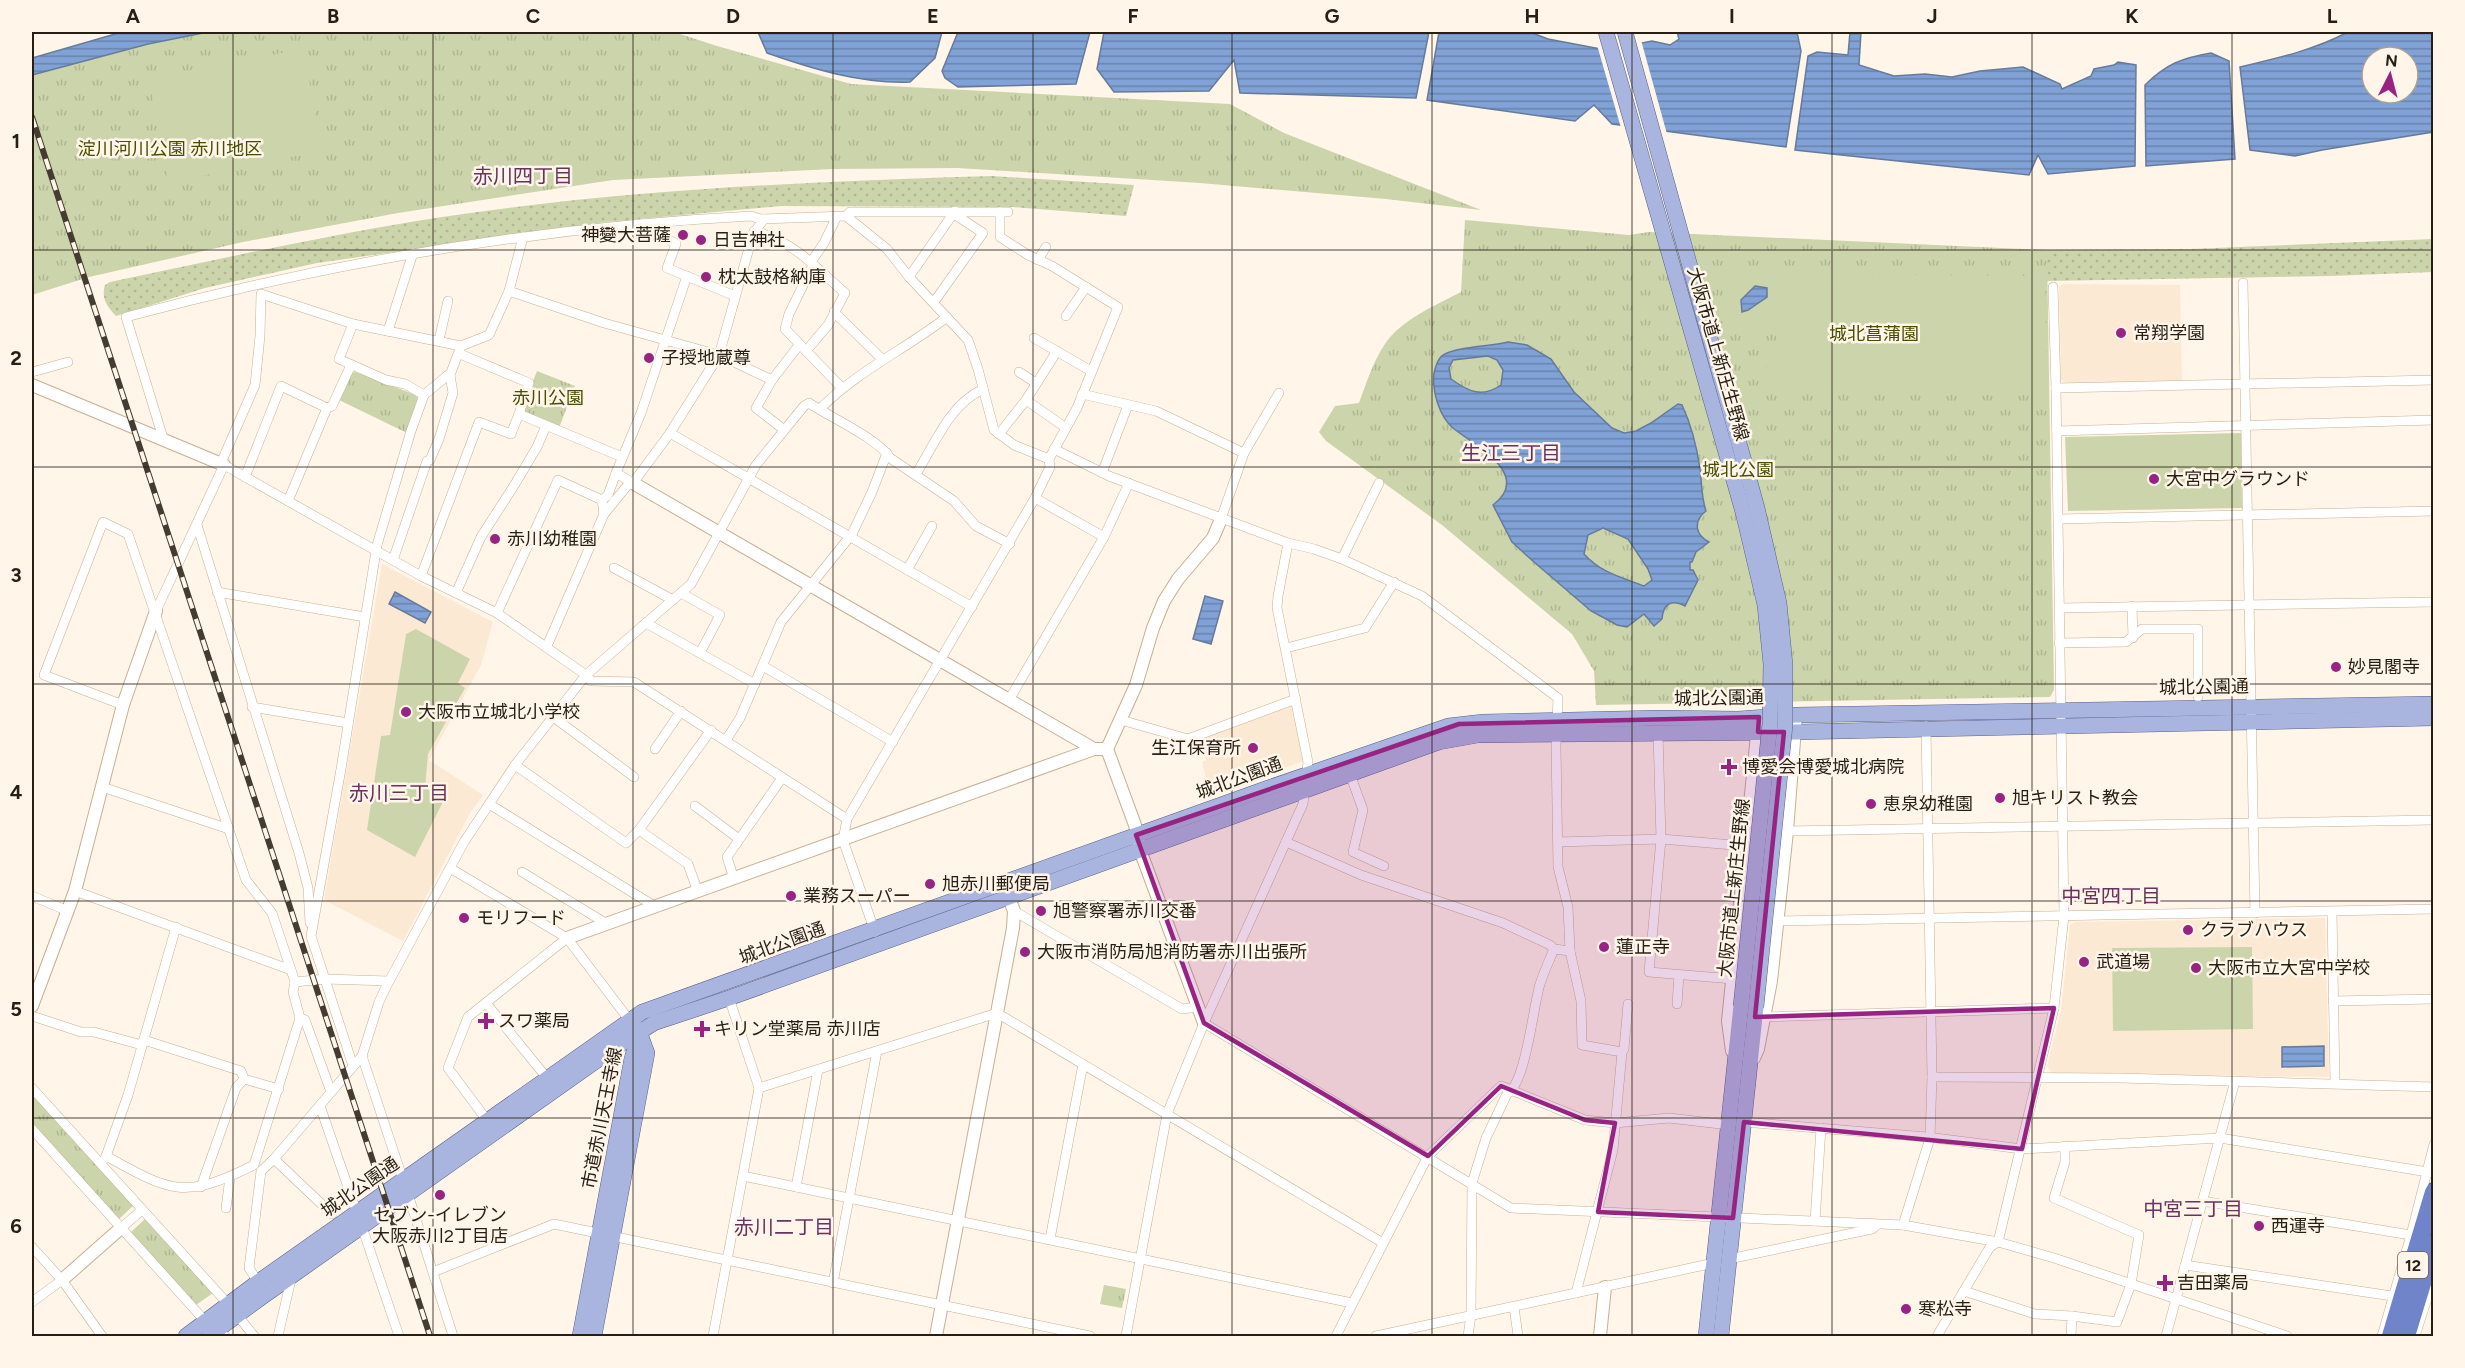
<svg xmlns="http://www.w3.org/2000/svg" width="2465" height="1368" font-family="Figtree,'Noto Sans JP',sans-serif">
<defs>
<pattern id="grass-dots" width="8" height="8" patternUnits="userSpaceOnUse" patternTransform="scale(1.5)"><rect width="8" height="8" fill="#ccd4ab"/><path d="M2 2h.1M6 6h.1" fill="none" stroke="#afb692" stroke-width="1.8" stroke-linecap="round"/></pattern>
<pattern id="park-tufts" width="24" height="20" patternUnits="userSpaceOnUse" patternTransform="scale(1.5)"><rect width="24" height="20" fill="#ccd4ab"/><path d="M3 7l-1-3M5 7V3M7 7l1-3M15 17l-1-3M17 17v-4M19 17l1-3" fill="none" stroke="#afb692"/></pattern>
<pattern id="water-rules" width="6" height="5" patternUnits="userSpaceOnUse" patternTransform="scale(1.5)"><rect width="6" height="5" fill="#81a2d7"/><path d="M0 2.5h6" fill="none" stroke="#6a83ad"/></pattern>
</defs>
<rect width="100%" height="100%" fill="#fff5e9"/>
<g fill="#fce9d4">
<path d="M2062,284L2180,285L2182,381L2066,383L2061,379L2059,287Z"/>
<path d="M382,564L493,622L481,665L429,760L483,795L470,813L403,941L324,900Z"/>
<path d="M1290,705L1294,708L1304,761L1210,794L1202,762L1206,760L1205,736Z"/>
<path d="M2325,918L2329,1077L2052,1073L2047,1066L2061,1011L2070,925L2075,922Z"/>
</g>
<g fill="url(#grass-dots)">
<path d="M992,176L1134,185L1126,216L1012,207L781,206L606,222L317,263L205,288L116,316C107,306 101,299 105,285L110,282C244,254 379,223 516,207C674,187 833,181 992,176Z"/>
<path d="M2433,239V272L2331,276L2046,281L2047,250L2190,249Z"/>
</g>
<g fill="url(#park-tufts)">
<path d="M208,32H674L717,46L851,84L1230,104L1284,133L1481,210L1386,199L1200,183L958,168L832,169L613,180L398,213L243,242L89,277L32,295V75L148,44Z"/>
<path d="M1465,220L1629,235L1649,232L2047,250L2054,690L2050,697L1596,705L1594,671L1572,634L1442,525L1326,441L1319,432L1335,406L1359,403C1368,379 1377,348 1397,330C1416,313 1440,303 1461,292Z"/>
<path d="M537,371L575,386L559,428L533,417L522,410Z"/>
<path d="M355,372L416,395L418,399L407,433L339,400L350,374Z"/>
<path d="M32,1091L134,1205L118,1220L32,1124Z"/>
<path d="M146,1218L213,1293L196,1305L130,1233Z"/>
<path d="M1104,1285L1126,1289L1122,1308L1100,1304Z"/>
</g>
<g fill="#ccd4ab">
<path d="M303,49L323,150L168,183L149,78Z"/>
<path d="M1730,273L2045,276L2047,395L1780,394V382H1766L1767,354L1778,353V338H1776V334C1756,334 1744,326 1728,315Z"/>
<path d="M2241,433L2242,508L2068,511L2065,437Z"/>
<path d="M416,629L470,659L458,683L465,688L428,754L425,788L445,798L415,857L367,830L381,736L390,735L406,634Z"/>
<path d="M2252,947L2253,1029L2113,1031L2112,948Z"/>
</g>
<g fill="url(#water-rules)" stroke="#667b9c" stroke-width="1.5" fill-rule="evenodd">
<path d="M122,32H208L148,44L32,75V58Z"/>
<path d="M758,32H942L935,58L910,82C861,84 813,69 767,53Z"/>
<path d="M958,32H1090L1076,84L958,87L945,78L942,71Z"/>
<path d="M1104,32H1429L1416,98L1240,93L1234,60L1209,91L1114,92L1097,69Z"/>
<path d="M1439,32H1530L1548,39L1606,50L1652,41L1670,45L1679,39L1677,32H1797L1801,51L1786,147L1612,124L1594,105L1575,121L1427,100Z"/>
<path d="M1850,32H1861L1859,65L1894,76L1925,74L1952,77L1980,71L2023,67L2060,84L2062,89L2091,76L2094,69L2114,65L2118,62L2136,65L2135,166L2048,174L2038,155L2029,175L1795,150L1808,56L1817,52L1848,55Z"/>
<path d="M2348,32H2433V132L2322,150L2295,156L2250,150L2240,67C2278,58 2314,50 2348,32ZM2372,57H2408V93H2372Z"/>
<path d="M2211,53L2229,61L2235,159L2146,166L2145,85C2166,64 2182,58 2211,53Z"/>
<path d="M1755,286L1767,288V297L1748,310L1742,312L1741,300Z"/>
<path d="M1508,342L1527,345L1551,359L1574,392L1612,428L1624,433L1636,431L1651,423L1678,404L1682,405C1691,424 1697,448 1700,469C1702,484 1701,496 1706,511C1693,521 1695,535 1709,542L1696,552L1692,562H1690V570H1693L1698,580L1685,606C1671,599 1663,604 1662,619L1654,626L1644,614L1627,627L1617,625L1591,611L1534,562L1512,542L1493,505C1534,474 1472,444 1453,428C1439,416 1432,391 1434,373C1436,366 1438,357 1445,354C1461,346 1489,347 1508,342ZM1488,356L1497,360L1503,370L1501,385C1482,398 1469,392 1451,379L1449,368L1453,360ZM1603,528L1628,539L1648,569L1652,580L1644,586C1621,577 1601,573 1584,554L1588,535Z"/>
<path d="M395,592L431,612L425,623L389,604Z"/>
<path d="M1205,596L1223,601L1211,644L1193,639Z"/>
<path d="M2324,1046V1066L2282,1067V1047Z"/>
</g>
<path fill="#fff5e9" d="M1641,40L1667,134L1621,128L1597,45L1606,47Z"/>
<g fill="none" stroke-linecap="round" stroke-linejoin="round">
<defs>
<g id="minor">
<path d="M846,216L887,249L909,277L968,340L978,369L994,430L1014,445L1049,459"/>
<path d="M642,224L676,244L667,268L735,296"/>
<path d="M754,231C796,243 813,265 845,293L828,325L806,351"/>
<path d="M1038,260L1046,247"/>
<path d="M811,262L824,243L837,216"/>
<path d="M813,265L789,314L785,329L841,387"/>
<path d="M909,277L955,211"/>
<path d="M2243,283L2255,913"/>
<path d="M509,291L604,323L719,355L772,380"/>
<path d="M934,302L983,233L954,214"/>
<path d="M834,312L883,360"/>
<path d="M1066,316L1086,287"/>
<path d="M353,324L339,359L386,380L405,384L424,395"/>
<path d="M388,331L413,253"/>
<path d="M1034,338L1091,371"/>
<path d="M439,340L448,301"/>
<path d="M1057,351L1026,400L1066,428"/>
<path d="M460,354L529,383L519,414L622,457"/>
<path d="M32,372L68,362"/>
<path d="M1019,372L1036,383"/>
<path d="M2056,388L2434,380"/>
<path d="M1082,394L1156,411L1244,453"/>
<path d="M820,409C857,371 906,349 947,317"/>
<path d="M783,429L756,408L772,380L799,345"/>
<path d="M2057,431L2434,420"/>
<path d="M670,433L972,607"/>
<path d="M999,434L1026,400"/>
<path d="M163,438L126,317C330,262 540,227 751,216L760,219L846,216L850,212H1008"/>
<path d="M1054,449L1109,476L1288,543L1314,549L1342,559L1422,596L1558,698L1556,746L1558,867L1568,907L1570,951L1581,1001L1582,1045L1622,1052L1613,1150L1576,1293"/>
<path d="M221,463L255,385L260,336L261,294L353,324L461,346L489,335L509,291L523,237"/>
<path d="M1102,473L1128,405"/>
<path d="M916,474C935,444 949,405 983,389"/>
<path d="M245,477L281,386L327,408"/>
<path d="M633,483L616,473L641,413L687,276"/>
<path d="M1035,498L1104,537"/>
<path d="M602,500L608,495L616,473"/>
<path d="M288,501L327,408L332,406L351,365"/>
<path d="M1221,519L1244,453L1279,393"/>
<path d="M2059,519L2434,511"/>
<path d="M197,525L299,853L308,888L310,923"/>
<path d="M1342,559L1379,483"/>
<path d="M393,560L427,461L430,460L439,439L453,393L450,375L461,346"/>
<path d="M614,568L673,600"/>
<path d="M907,570L932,526"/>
<path d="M421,576L479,422L511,434L519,414"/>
<path d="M217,592L365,617"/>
<path d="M456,593L481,537L515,484L537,447L546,426"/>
<path d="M681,593L720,615L700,653"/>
<path d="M2132,606L2133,638"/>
<path d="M2060,608L2434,602"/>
<path d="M156,611L224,465L421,576L497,613L586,675L591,681L634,682L847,819"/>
<path d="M497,613L558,480L602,500L604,514"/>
<path d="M646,623L755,684"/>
<path d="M2059,643L2126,642L2142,629H2198V697"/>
<path d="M547,646L604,514L627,486L633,483L670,433L719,355L753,234L764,219"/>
<path d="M1286,648L1365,628L1394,582"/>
<path d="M763,666L893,742"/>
<path d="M1009,700L1104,537L1129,483"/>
<path d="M123,705L44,675L103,522L128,534L246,880L272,913L291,970"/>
<path d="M252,707L348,723"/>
<path d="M552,716L634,777"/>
<path d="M1121,720L1188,739L1296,699"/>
<path d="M1658,733L1661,839L1649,972L1733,979"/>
<path d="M726,740L740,718L781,622L852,534L872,492L887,453"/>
<path d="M655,749L681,711"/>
<path d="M515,765L626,843L639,830L688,864L698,892"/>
<path d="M1350,774L1363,810L1353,852L1384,866"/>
<path d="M102,787L229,829"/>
<path d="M489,804L656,907"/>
<path d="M695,806L739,839"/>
<path d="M639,830L711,730"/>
<path d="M1787,831L2434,820"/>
<path d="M1286,842L1361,875L1503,923L1550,945L1554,949L1570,951"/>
<path d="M1558,842L1661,839L1746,846"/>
<path d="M450,868L567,938L630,1021"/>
<path d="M522,872L607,924"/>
<path d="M734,879L727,857L782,778"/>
<path d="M75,891L291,970L295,982L325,979L389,981"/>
<path d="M32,896L68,911"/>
<path d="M1014,911L1182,1009L1198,1007"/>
<path d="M2332,912L2335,1083"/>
<path d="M1777,921L2434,909"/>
<path d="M875,932L843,840L847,819L1035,498L1050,467L1049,459L1077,408L1118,307L1052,266L1028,255L1000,237V212"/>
<path d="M2333,1001L2434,999"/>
<path d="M486,1003L547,1078"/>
<path d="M1677,1004L1679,975"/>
<path d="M32,1016L81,1032H94L142,1045"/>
<path d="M1765,1017L2054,1008"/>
<path d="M300,1018L305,1020L331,1092"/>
<path d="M1204,1023L1511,1208L1903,1225L1998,1242L2054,1258L2287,1336"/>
<path d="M144,1040L241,1071L244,1079L279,1089"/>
<path d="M1622,1052L1624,1049L1628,1004"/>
<path d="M362,1056L403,1180"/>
<path d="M353,1066L311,936L341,769L377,545L411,431L424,395L448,375H450"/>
<path d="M1932,1077L2120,1078L2434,1087"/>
<path d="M32,1088L229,1305L254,1336"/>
<path d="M759,1088L997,1013L1383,1243"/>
<path d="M320,1106L357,1213"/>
<path d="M1744,1122L1927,1137L2022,1149L2220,1138L2434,1173"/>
<path d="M489,1123L448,1068L468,1017L567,938"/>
<path d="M32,1129L206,1322L225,1336"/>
<path d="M2065,1146V1162L2054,1198L2139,1235L2131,1284L2117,1322L2072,1316"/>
<path d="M106,1156C171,1192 184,1200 254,1165L300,1018L293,992L295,982"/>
<path d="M105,1159L128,1095L176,927"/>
<path d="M274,1159L332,1214"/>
<path d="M743,1176L1352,1303"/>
<path d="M201,1187L236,1088L244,1079"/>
<path d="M796,1187L818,1070"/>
<path d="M408,1194L453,1336"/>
<path d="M2202,1201L2411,1235"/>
<path d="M226,1208L230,1177"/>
<path d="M1815,1221L1821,1128"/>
<path d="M1903,1225L1930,1138L1932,1077L1926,726"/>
<path d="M362,1227L399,1336"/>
<path d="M121,1228L142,1210"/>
<path d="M1050,1239L1083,1064"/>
<path d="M32,1247L62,1280L102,1336"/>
<path d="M1729,1259L1872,1229L1876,1226"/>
<path d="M2185,1265L2392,1296"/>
<path d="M433,1272L554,1224L1090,1336"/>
<path d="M258,1282L249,1268L261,1171L274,1159L362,1056L379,1002L386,987L464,842L515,765L586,675L691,584L756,465L804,406L809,403C828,416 879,439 890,458L954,501L976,526L1010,544"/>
<path d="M833,1283L877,1051"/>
<path d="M1964,1291L2035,1314L2072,1316L2071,1336"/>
<path d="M32,1302L62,1280"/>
<path d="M1514,1307L1518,1336"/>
<path d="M278,1336L292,1275"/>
<path d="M713,1336L759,1088L729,998"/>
<path d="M1126,1336L1167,1114L1204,1023L1303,804L1308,762L1277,608L1278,596L1288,543"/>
<path d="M1336,1336L1428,1156L1501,1086L1585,1120L1615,1123L1669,1118L1729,1125"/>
<path d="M1376,1336L1714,1263"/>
<path d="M1468,1336L1471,1315L1472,1183L1486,1138L1507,1094C1526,1083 1533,1007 1540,984C1544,972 1549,961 1554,949"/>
<path d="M1937,1336L1990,1247L1998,1242L2054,1008L2064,916L2056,388L2053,287"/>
<path d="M2166,1336L2235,1081"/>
<path d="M2382,1336L2411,1235L2434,1144"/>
<path d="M2415,1336L2434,1277"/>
</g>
<g id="tertiary">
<path d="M32,385L224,465"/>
<path d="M633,483L1094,749"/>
<path d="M567,938L1094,749H1107"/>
<path d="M32,1006L75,891L123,705L156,611"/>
<path d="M1204,1023L1140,850L1135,825L1107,749L1136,685L1153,628L1164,601L1178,579L1213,538L1221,519"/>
<path d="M1732,1051L1728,1021L1758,725"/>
<path d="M1754,1058L1758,1049L1771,981L1787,831L1796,715"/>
<path d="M62,1280L121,1228"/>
<path d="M936,1336L1013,928L1014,911L1006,890"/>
<path d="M1600,1336L1605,1287"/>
</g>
<g id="primary">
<path d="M186,1336L258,1282L642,1012L1268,788L1448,726L1483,722L1660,718L1738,719L1796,715L2434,704"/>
<path d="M209,1336L262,1297L613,1049L654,1023L729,998L1439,742L1478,735L1796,732L2434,718"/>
<path d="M580,1336L632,1058L640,1034"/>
<path d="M594,1336L647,1053L640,1034L634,1026"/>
<path d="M1706,1336L1741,1006"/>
<path d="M1721,1336L1756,1007"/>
</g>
<g id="motorway">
<path d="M2391,1336L2434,1192"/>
<path d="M2406,1336L2434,1244"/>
</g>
</defs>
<use href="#minor" stroke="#c7af92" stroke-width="10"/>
<use href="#tertiary" stroke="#c7af92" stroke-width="14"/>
<use href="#primary" stroke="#57618a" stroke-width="16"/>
<use href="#motorway" stroke="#57618a" stroke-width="20"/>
<use href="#minor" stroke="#fff" stroke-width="9"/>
<use href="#tertiary" stroke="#fff" stroke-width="12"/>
<use href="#primary" stroke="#a9b5df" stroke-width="15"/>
<use href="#motorway" stroke="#7084c9" stroke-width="18"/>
<defs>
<path id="rail" d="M32,117L430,1336"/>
</defs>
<use href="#rail" stroke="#453b30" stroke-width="6"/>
<use href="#rail" stroke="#fff5e9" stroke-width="4" stroke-dasharray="11" stroke-linecap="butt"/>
<defs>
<g id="primary-bridge">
<path d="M1606,32L1743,512L1765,605L1771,664L1770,724L1741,1006"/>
<path d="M1625,32L1757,508L1779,603L1785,665V725L1756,1007"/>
</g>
</defs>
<use href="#primary-bridge" stroke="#57618a" stroke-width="16" stroke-linecap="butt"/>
<use href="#primary-bridge" stroke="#a9b5df" stroke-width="15"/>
</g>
<path fill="#972482" fill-opacity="0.2" stroke="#972482" stroke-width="4.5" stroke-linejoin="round" d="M1759,717L1758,732H1784L1755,1017L2054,1008L2022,1149L1744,1122L1733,1218L1598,1212L1615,1123L1585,1120L1501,1086L1428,1156L1204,1023L1136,835L1459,724Z"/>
<path fill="none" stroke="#281f14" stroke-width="1.5" stroke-opacity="0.55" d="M233,32V1336M433,32V1336M633,32V1336M833,32V1336M1033,32V1336M1232,32V1336M1432,32V1336M1632,32V1336M1832,32V1336M2032,32V1336M2232,32V1336M32,250H2434M32,467H2434M32,684H2434M32,901H2434M32,1118H2434"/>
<g fill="#972482" stroke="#fff5e9" stroke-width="2">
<circle cx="683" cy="235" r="6"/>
<circle cx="701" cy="240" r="6"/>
<circle cx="706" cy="277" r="6"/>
<circle cx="2121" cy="333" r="6"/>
<circle cx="649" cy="358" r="6"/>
<circle cx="2154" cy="479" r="6"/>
<circle cx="495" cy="539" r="6"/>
<circle cx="2336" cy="667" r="6"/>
<circle cx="406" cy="712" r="6"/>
<circle cx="1253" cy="748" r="6"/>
<path d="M1726 758h6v6h6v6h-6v6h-6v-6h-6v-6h6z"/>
<circle cx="2000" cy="798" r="6"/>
<circle cx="1871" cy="804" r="6"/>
<circle cx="930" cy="884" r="6"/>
<circle cx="791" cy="896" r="6"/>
<circle cx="1041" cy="911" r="6"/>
<circle cx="464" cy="918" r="6"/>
<circle cx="2188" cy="930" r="6"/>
<circle cx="1604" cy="947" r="6"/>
<circle cx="1025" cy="952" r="6"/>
<circle cx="2084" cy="962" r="6"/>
<circle cx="2196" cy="968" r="6"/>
<path d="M483 1012h6v6h6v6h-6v6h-6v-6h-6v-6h6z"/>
<path d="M699 1020h6v6h6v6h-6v6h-6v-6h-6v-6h6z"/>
<circle cx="440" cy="1195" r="6"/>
<circle cx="2259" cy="1226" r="6"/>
<path d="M2162 1274h6v6h6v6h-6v6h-6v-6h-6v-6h6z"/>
<circle cx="1906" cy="1309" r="6"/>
</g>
<g text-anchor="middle" stroke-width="5" stroke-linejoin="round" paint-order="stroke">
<rect fill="#fff5e9" stroke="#685f54" stroke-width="1.5" x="2398" y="1252" width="30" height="26" rx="4.5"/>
<g font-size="16" font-weight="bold" fill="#281f14">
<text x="2413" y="1271">12</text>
</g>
<g font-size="18" fill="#464e00" stroke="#fff5e9">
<text x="170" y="155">淀川河川公園 赤川地区</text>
<text x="1874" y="340">城北菖蒲園</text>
<text x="548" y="404">赤川公園</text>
<text x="1738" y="476">城北公園</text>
</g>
<g font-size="18" fill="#281f14" stroke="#fff5e9" text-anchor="start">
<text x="671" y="241" text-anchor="end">神變大菩薩</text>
<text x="713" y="246">日吉神社</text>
<text x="718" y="283">枕太鼓格納庫</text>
<text x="2133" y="339">常翔学園</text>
<text x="661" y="364">子授地蔵尊</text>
<text x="2166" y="485">大宮中グラウンド</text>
<text x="507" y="545">赤川幼稚園</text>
<text x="2348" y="673">妙見閣寺</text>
<text x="418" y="718">大阪市立城北小学校</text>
<text x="1241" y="754" text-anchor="end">生江保育所</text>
<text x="1742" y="773">博愛会博愛城北病院</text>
<text x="2012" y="804">旭キリスト教会</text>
<text x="1883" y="810">恵泉幼稚園</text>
<text x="942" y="890">旭赤川郵便局</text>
<text x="803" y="902">業務スーパー</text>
<text x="1053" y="917">旭警察署赤川交番</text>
<text x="476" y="924">モリフード</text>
<text x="2200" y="936">クラブハウス</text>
<text x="1616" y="953">蓮正寺</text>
<text x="1037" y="958">大阪市消防局旭消防署赤川出張所</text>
<text x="2096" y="968">武道場</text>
<text x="2208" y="974">大阪市立大宮中学校</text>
<text x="498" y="1027">スワ薬局</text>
<text x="714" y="1035">キリン堂薬局 赤川店</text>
<text x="440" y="1221" text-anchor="middle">セブン-イレブン<tspan x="440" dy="21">大阪赤川2丁目店</tspan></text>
<text x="2271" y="1232">西運寺</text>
<text x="2177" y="1289">吉田薬局</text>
<text x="1918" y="1315">寒松寺</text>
</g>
<g font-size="18" fill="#281f14" stroke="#fff5e9">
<text transform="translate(1718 354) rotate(74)" y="6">大阪市道上新庄生野線</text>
<text transform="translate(2204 687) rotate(-1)" y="6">城北公園通</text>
<text transform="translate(1719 698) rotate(-1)" y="6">城北公園通</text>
<text transform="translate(1239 778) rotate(-20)" y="6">城北公園通</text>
<text transform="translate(1734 888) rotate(-84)" y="6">大阪市道上新庄生野線</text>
<text transform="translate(782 943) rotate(-20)" y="6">城北公園通</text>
<text transform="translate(602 1118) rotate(-79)" y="6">市道赤川天王寺線</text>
<text transform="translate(360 1187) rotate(-35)" y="6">城北公園通</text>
</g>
<g font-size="20" fill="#69315d" stroke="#fff5e9">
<text x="523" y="183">赤川四丁目</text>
<text x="1511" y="460">生江三丁目</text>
<text x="399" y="800">赤川三丁目</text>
<text x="2111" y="903">中宮四丁目</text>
<text x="2193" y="1216">中宮三丁目</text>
<text x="784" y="1234">赤川二丁目</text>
</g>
</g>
<rect width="2465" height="1368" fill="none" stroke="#fff5e9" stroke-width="66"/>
<g transform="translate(2390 75) rotate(6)"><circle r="28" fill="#fff5e9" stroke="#a99f94" stroke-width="1.5"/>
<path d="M0-4.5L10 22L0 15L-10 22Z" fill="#972482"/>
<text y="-9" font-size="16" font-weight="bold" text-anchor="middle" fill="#281f14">N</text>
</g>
<rect x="33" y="33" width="2399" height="1302" fill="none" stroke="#281f14" stroke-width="2"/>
<g font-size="20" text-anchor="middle" font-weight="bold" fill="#281f14">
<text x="133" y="23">A</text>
<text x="333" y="23">B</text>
<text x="533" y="23">C</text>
<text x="733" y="23">D</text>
<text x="933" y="23">E</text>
<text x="1133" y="23">F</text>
<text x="1332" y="23">G</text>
<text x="1532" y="23">H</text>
<text x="1732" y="23">I</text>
<text x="1932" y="23">J</text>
<text x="2132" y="23">K</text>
<text x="2332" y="23">L</text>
<text x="16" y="148">1</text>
<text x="16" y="365">2</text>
<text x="16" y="582">3</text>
<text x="16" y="799">4</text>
<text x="16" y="1016">5</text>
<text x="16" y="1233">6</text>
</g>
</svg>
